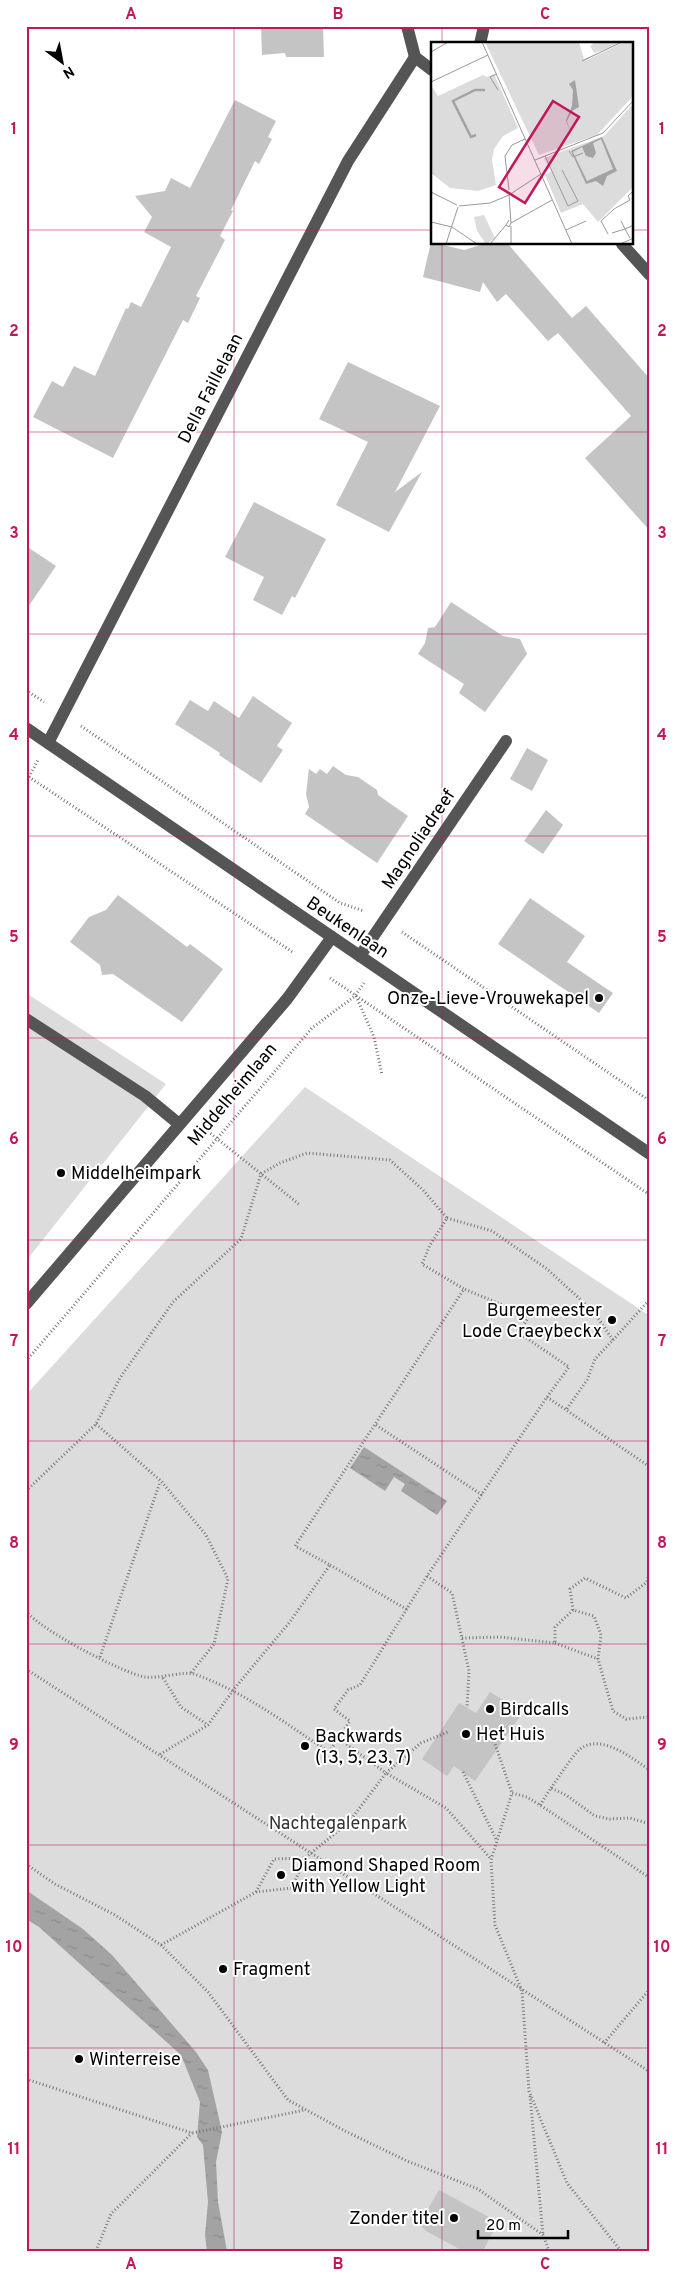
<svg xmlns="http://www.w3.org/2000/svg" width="676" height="2277" font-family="Overpass,sans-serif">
<defs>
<pattern id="water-ripples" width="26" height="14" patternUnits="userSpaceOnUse" patternTransform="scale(1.25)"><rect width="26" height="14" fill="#a3a3a3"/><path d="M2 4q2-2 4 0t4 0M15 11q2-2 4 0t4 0" fill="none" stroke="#8b8b8b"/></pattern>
</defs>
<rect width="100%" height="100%" fill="#fff"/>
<g fill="#dcdcdc">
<path d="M26,993L166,1084L26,1261Z"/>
<path d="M305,1087L650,1316V2251H26V1395Z"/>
</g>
<g fill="url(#water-ripples)">
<path d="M364,1447L447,1501L437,1515L401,1491L405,1484L394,1477L385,1491L350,1468Z"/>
<path d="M26,1890L83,1929L112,1955L196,2052L208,2070L222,2132L216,2162L218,2202L227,2251H207L205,2235L208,2202L203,2145L197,2137L200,2102L181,2055L39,1927L26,1919Z"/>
</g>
<g fill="#c4c4c4">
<path d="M261,26H323L324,57H286L285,53L262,55Z"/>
<path d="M235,100L276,121L268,137L272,139L259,164L255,161L231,210L233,211L220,236L225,240L196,296L200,298L188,323L183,320L113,458L33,417L52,381L63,387L74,366L95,376L126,308L128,309L131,302L141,307L171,247L144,232L152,217L135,196L165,191L171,178L190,188Z"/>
<path d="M431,242L464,250L484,244H508L572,318L586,306L650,379V531L585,458L631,416L558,333L548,341L506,294L497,302L483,282L480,292L423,277Z"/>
<path d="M348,362L440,406L395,492L422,472L389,532L336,505L368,442L319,419Z"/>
<path d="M254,502L326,539L295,598L292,596L282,615L253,600L264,577L225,557Z"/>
<path d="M26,546L56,566L26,610Z"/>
<path d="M451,602L503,636L520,639L527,654L485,712L459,693L464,684L418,654L425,643L428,628L435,627Z"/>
<path d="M253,696L292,723L277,746L283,750L261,783L219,755L220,753L175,724L190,700L208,711L214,701L239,718Z"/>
<path d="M527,748L548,760L532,791L510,779Z"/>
<path d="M333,766L346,775L358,777L377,790L378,795L408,816L377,863L305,814L309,807L306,794L309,769L316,774L320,769L327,774Z"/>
<path d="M546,810L563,825L543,854L524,841Z"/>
<path d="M118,895L187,947L190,944L223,969L182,1022L113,974L102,975L100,965L70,942L89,917L106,910Z"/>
<path d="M530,898L585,936L567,962L613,993L599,1013L498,944Z"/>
<path d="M490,1692L523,1712L475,1781L454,1766L447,1776L422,1759L459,1703L476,1713Z"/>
<path d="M439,2190L498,2222L483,2251H463L426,2231L419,2224Z"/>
</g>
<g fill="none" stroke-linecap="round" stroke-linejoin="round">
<g stroke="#777" stroke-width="3" stroke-dasharray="1 2.5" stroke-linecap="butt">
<path d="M26,690L44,702"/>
<path d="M81,726L340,903L364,911"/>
<path d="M26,775L294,953"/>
<path d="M29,777L38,760"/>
<path d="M402,932L650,1101"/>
<path d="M330,978L650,1195"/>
<path d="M356,996L374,1037L382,1075"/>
<path d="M205,1129L300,1205"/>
<path d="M447,1218L492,1231L547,1269L593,1311L613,1340L595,1359L587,1380L566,1410"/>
<path d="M613,1340L650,1299"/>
<path d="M26,1361L312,1028L355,996L364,983"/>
<path d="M547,1397L650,1467"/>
<path d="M96,1424L161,1481L206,1535L228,1579L214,1644L191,1673"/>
<path d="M376,1425L482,1495"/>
<path d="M26,1491L96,1424L120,1378L173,1302L241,1239L261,1174L280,1163L307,1153L390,1160L423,1190L447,1218L430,1245L422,1264L464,1289L295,1546L330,1565L289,1623L234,1689L208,1725L159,1755"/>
<path d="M330,1565L408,1610"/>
<path d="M427,1576L452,1593L469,1671L467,1708"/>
<path d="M573,1610L570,1589L585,1578L626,1598L647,1582L650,1571"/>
<path d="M26,1611C39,1629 122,1673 145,1677C159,1679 184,1671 194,1674C243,1691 285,1723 329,1752L350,1721L334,1709L348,1690L360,1685L427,1576L547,1397L569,1367L519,1333L529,1316L464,1289"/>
<path d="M462,1638L500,1637L555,1643V1627L573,1610L594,1616L601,1635L598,1659L613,1711L626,1719L650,1717"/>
<path d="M555,1643L598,1659"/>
<path d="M100,1657L160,1482"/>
<path d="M26,1669L650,2072"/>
<path d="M163,1678L181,1707L208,1725"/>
<path d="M338,1738L386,1773L421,1743L448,1732"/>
<path d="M494,1741L512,1793"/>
<path d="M463,1772L497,1841"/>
<path d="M551,1788C559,1777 567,1764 576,1753C597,1729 631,1758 650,1770"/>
<path d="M540,1805L551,1788L566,1795L595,1816L610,1819L630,1818L650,1824"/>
<path d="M26,1864L55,1884L115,1915L161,1945L208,1992L288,2100L347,2132L407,2161L478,2189L543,2235L549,2251"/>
<path d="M256,1892L274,1859L305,1858"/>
<path d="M161,1945L256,1892L292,1888L305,1858L349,1822L386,1773L446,1808L491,1859"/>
<path d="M604,2043L650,1989"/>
<path d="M26,2079L192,2133L305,2110"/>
<path d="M530,2096L543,2235"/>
<path d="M96,2251L111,2214L192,2133"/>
<path d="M621,2251L567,2183L529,2091L522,1991L495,1925L491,1860L512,1793L527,1797L540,1805L650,1878"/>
</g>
<g stroke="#555" stroke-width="12">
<path d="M407,26L415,57L432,70"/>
<path d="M480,44L484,26"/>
<path d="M622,244L650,275"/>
<path d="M26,728L650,1154"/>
<path d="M48,743L348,161L415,57"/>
<path d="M360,956L506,741"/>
<path d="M26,1019L145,1096L179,1124"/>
<path d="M26,1304L287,999L332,937"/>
</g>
</g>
<path fill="none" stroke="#c2185b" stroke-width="1" stroke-opacity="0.55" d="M234,26V2251M442,26V44M26,230H432M632,230H650M442,244V2251M26,432H650M26,634H650M26,836H650M26,1038H650M26,1240H650M26,1441H650M26,1644H650M26,1845H650M26,2048H650"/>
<g fill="#000" stroke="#fff" stroke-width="2">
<circle cx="599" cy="998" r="5"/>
<circle cx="61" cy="1173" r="5"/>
<circle cx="612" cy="1320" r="5"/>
<circle cx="490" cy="1709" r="5"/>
<circle cx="466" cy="1734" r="5"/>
<circle cx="305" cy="1746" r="5"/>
<circle cx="281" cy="1875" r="5"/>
<circle cx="223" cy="1969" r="5"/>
<circle cx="79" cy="2059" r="5"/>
<circle cx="454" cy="2218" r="5"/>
</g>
<g text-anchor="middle" stroke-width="4" stroke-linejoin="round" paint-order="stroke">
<g font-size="18" fill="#000" stroke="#fff">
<text transform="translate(210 388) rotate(-63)" y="6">Della Faillelaan</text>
<text transform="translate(418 839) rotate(-56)" y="6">Magnoliadreef</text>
<text transform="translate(348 927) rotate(34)" y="6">Beukenlaan</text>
<text transform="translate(232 1094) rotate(-50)" y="6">Middelheimlaan</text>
</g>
<g font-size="18" fill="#000" stroke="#fff" text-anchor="start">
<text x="589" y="1004" text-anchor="end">Onze-Lieve-Vrouwekapel</text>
<text x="71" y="1179">Middelheimpark</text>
<text x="602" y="1316" text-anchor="end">Burgemeester<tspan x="602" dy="21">Lode Craeybeckx</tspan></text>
<text x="500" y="1715">Birdcalls</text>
<text x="476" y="1740">Het Huis</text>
<text x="315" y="1742">Backwards<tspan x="315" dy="21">(13, 5, 23, 7)</tspan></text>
<text x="291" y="1871">Diamond Shaped Room<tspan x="291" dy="21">with Yellow Light</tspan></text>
<text x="233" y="1975">Fragment</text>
<text x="89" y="2065">Winterreise</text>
<text x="444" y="2224" text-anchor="end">Zonder titel</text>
</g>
<g font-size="18" fill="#333" stroke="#fff">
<text x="338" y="1829">Nachtegalenpark</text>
</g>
</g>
<g transform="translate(431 42)">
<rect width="202" height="202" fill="#fff"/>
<path d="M54,0H148L153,17L176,7L163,11L159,4L163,1L157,0H189L152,20L193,0H202V54L166,93L108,113ZM63,32L87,86L72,94L63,107L61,118L65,143L47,149L19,146L0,131V43L7,54L52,33L56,35ZM202,62V145L167,180L152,162L130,171L114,133L120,129L113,116L173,94ZM53,173L64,196L55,202L46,189L43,175Z" fill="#dcdcdc"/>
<path d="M144,38L148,65L141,69L136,79L141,96L135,78L141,64L142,48L138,42ZM171,95L186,129L176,134L172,144L165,139L155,142L140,109ZM170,97L182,127L156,139L142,110L151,105L155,114L162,116L165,111L162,101Z" fill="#a3a3a3" fill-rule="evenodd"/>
<path fill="none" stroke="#a3a3a3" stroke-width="2.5" d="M45,93L40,95L22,59L44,48H54"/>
<path fill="none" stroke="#999" stroke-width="1" d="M51,0L141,202M0,10L17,0M151,19L191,0M66,32L59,35L67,48M0,40L57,13M138,109L142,115L152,111M114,114L137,164L147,159L131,128M104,118L172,91L203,58M78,148L74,114L81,103L94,97M0,150L26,163M78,153L80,181L78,185L75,183L78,178M28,164L59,161L78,153L110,132M190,179L194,187L203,183M0,180L21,185L46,202M80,181L121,158M80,184V202M135,188L155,179M181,191L194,187L199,196M177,192L170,179L183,167L199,158L197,154L203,148M15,202L27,165M59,202L75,183M189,202L203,196"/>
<path fill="#c2185b" fill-opacity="0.15" stroke="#c2185b" stroke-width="2.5" d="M122,59L148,75L94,161L68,145Z"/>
<rect width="202" height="202" fill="none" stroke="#000" stroke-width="2.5"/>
</g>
<rect width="676" height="2277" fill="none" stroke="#ffffff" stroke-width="55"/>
<g transform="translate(62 62) rotate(148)" stroke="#ffffff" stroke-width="4" paint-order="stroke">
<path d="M0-4L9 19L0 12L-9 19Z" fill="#000000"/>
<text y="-8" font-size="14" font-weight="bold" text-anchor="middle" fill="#000000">N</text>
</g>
<path d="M478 2230v8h90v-8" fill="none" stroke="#000000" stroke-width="2.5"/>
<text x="486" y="2230" font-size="15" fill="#000000" stroke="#ffffff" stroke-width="4" paint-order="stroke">20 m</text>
<rect x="28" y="28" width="620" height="2222" fill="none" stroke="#c2185b" stroke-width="2"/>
<g font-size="16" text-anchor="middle" font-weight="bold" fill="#c2185b">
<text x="131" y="19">A</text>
<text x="338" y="19">B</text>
<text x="545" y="19">C</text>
<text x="14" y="134">1</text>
<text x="662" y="134">1</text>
<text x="14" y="336">2</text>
<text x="662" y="336">2</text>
<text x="14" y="538">3</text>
<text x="662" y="538">3</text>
<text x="14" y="740">4</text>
<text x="662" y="740">4</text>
<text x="14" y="942">5</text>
<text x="662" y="942">5</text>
<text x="14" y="1144">6</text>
<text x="662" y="1144">6</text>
<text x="14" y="1346">7</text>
<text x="662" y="1346">7</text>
<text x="14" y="1548">8</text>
<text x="662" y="1548">8</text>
<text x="14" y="1750">9</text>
<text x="662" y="1750">9</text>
<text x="14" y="1952">10</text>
<text x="662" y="1952">10</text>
<text x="14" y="2154">11</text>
<text x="662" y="2154">11</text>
<text x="131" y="2269">A</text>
<text x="338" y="2269">B</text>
<text x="545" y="2269">C</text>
</g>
</svg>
